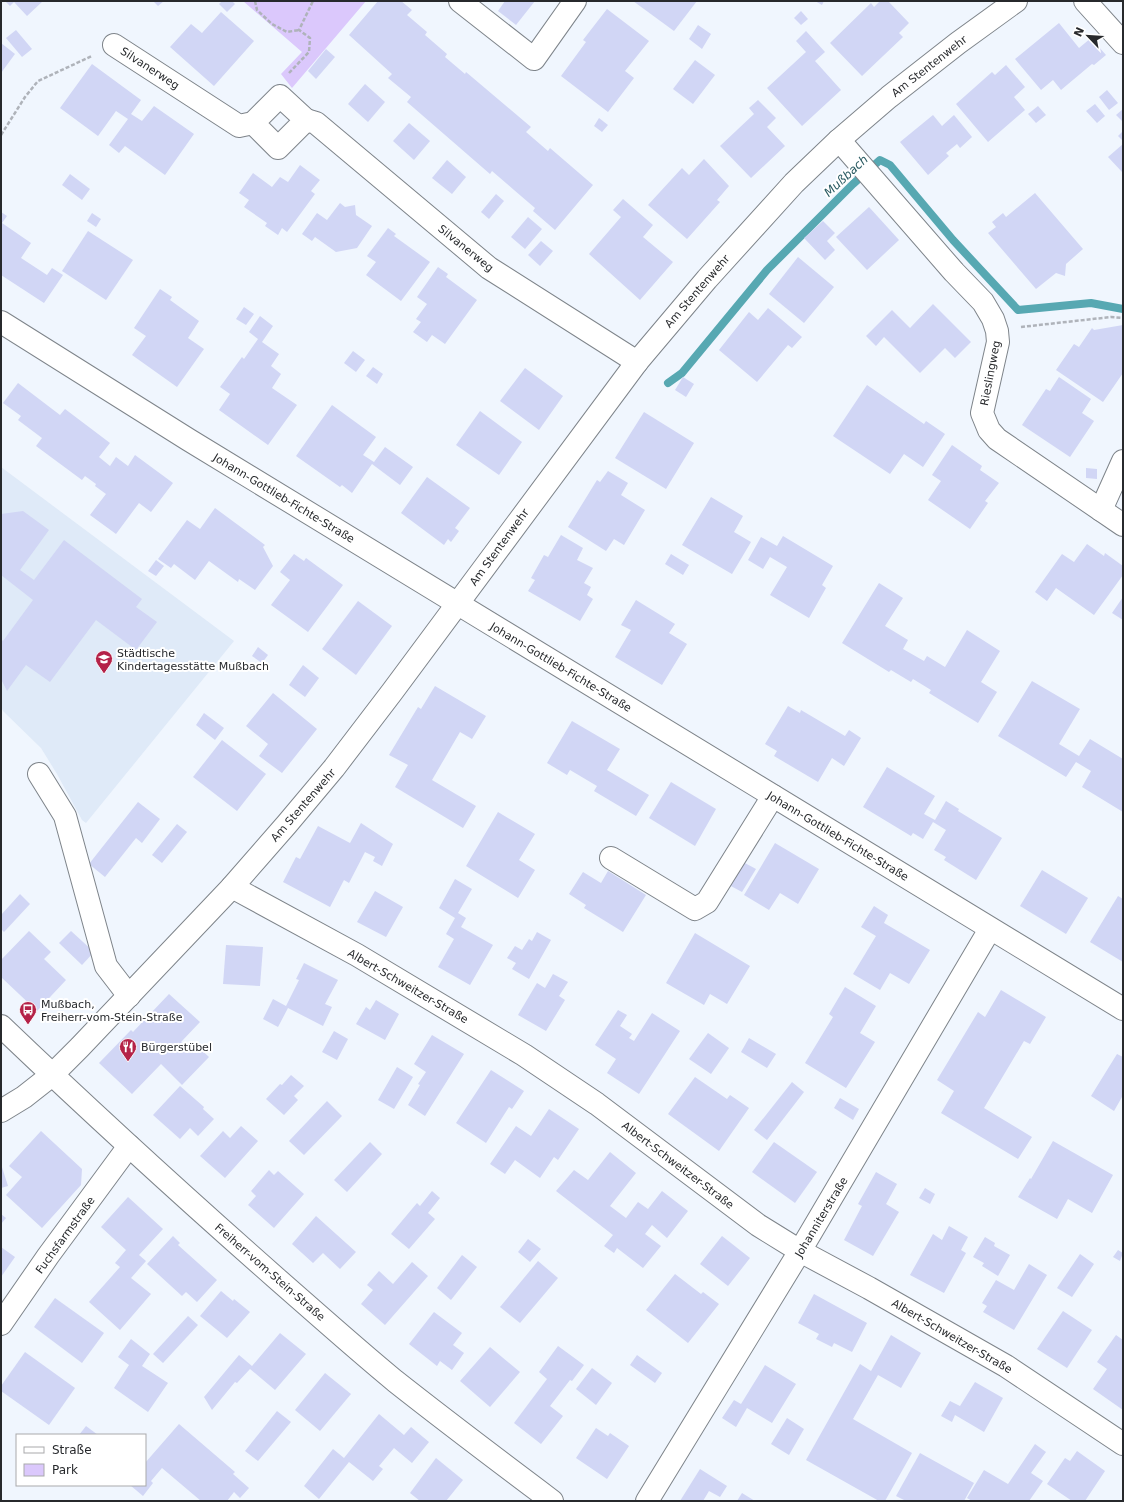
<svg xmlns="http://www.w3.org/2000/svg" width="1124" height="1502" font-family="'DejaVu Sans',sans-serif">
<rect width="100%" height="100%" fill="#f0f6fe"/>
<path fill="#dfeaf8" d="M1,467L234,641L86,823L82,820L57,774L41,748L3,711L1,707Z"/>
<path fill="#dbc8fc" d="M243,1H366L292,88L281,74L302,52Z"/>
<g fill="none" stroke-linecap="round" stroke-linejoin="round">
<path stroke="#57a8b2" stroke-width="8" d="M668,383L682,373L767,270L853,184L880,160L890,165L953,240L1018,310L1091,303L1123,309"/>
</g>
<g fill="#d1d6f5">
<path d="M5,1H43L27,16L14,2L10,6Z"/>
<path d="M153,1H164L158,6Z"/>
<path d="M222,1H232L235,4L227,12L219,4Z"/>
<path d="M378,1H401L412,10L407,15L427,32L425,35L447,54L445,57L465,74L466,72L531,127L526,132L548,151L550,148L593,185L555,230L533,211L535,208L514,190L492,171L490,174L407,102L411,97L388,78L392,74L349,35Z"/>
<path d="M505,1H535L516,25L498,11Z"/>
<path d="M633,1H697L674,31Z"/>
<path d="M815,1H824L822,5Z"/>
<path d="M880,1H888L909,23L899,33L903,37L862,76L830,43L871,3L874,7Z"/>
<path d="M607,9L649,41L625,71L634,78L608,112L561,76L586,42L583,40Z"/>
<path d="M801,11L808,19L801,25L794,18Z"/>
<path d="M221,12L254,41L214,86L170,47L191,24L202,33Z"/>
<path d="M1059,23L1079,48L1091,38L1106,55L1094,65L1092,64L1061,90L1053,80L1041,90L1015,59Z"/>
<path d="M698,25L711,34L702,49L689,39Z"/>
<path d="M16,30L32,49L22,57L6,38Z"/>
<path d="M806,31L825,52L815,61L841,90L802,126L767,88L806,52L796,41Z"/>
<path d="M1,43L15,54L1,73Z"/>
<path d="M326,49L335,57L316,79L308,71Z"/>
<path d="M695,60L715,75L693,104L673,89Z"/>
<path d="M92,64L141,100L131,114L142,121L154,106L194,134L165,175L125,146L119,153L109,145L128,119L116,111L98,136L60,108Z"/>
<path d="M1006,65L1025,87L1014,97L1025,110L988,142L956,104L992,72L995,75Z"/>
<path d="M365,84L385,102L368,122L348,104Z"/>
<path d="M1107,90L1118,103L1109,110L1099,97Z"/>
<path d="M758,100L776,118L767,127L785,146L751,178L720,146L754,114L749,108Z"/>
<path d="M1095,104L1105,116L1097,123L1086,111Z"/>
<path d="M1038,106L1046,115L1036,123L1028,114Z"/>
<path d="M1123,109V122L1116,115Z"/>
<path d="M933,115L942,126L954,115L972,137L960,148L957,144L946,153L949,156L928,175L900,142Z"/>
<path d="M599,118L608,125L602,132L594,126Z"/>
<path d="M409,123L430,141L414,160L393,141Z"/>
<path d="M1123,131V141L1118,136Z"/>
<path d="M1123,144V173L1108,157Z"/>
<path d="M704,159L729,186L717,200L720,202L687,239L648,205L682,168L689,175Z"/>
<path d="M447,160L466,177L452,194L432,178Z"/>
<path d="M300,165L320,180L311,191L315,194L287,232L282,228L278,235L265,226L267,223L244,207L249,200L239,193L253,173L272,187L280,177L288,182Z"/>
<path d="M70,174L90,189L82,200L62,185Z"/>
<path d="M1035,193L1083,249L1066,264L1065,276L1056,273L1036,289L988,233L996,227L992,222L1003,213L1006,217Z"/>
<path d="M496,194L504,201L489,219L481,212Z"/>
<path d="M623,199L653,225L643,237L673,262L640,300L589,254L621,217L613,210Z"/>
<path d="M340,203L345,207L355,205L356,215L372,226L357,248L336,252L315,237L312,241L302,234L317,213L327,220Z"/>
<path d="M869,207L899,240L867,270L836,237Z"/>
<path d="M1,212L7,216L2,223L31,243L21,258L47,275L52,268L63,275L44,303L1,275Z"/>
<path d="M92,213L101,219L96,227L87,221Z"/>
<path d="M528,217L542,229L525,249L511,237Z"/>
<path d="M823,221L835,233L827,241L835,250L825,260L804,238Z"/>
<path d="M388,228L396,234L394,236L430,262L401,301L366,275L376,262L367,256Z"/>
<path d="M88,231L133,260L106,300L62,271Z"/>
<path d="M541,241L553,251L540,266L528,255Z"/>
<path d="M798,257L834,287L804,323L769,294Z"/>
<path d="M438,267L448,274L446,277L477,300L445,344L432,335L427,342L413,332L421,322L416,319L427,304L417,297Z"/>
<path d="M160,289L172,297L170,300L199,321L188,338L204,349L177,387L132,355L146,336L134,328Z"/>
<path d="M933,304L971,342L955,358L945,348L920,373L884,337L876,346L866,336L892,310L910,328Z"/>
<path d="M244,307L254,314L246,325L236,319Z"/>
<path d="M768,308L802,337L792,348L788,345L757,382L719,350L749,312L758,320Z"/>
<path d="M260,316L273,326L262,342L279,354L271,366L281,374L272,388L297,405L268,445L219,410L230,394L220,387L242,357L244,359L258,339L249,332Z"/>
<path d="M1123,325V373L1103,402L1056,370L1074,344L1079,347L1092,328L1094,330Z"/>
<path d="M353,351L365,360L356,372L344,363Z"/>
<path d="M373,367L383,374L377,384L366,376Z"/>
<path d="M525,368L563,396L539,430L500,401Z"/>
<path d="M683,377L694,384L686,397L675,390Z"/>
<path d="M1059,377L1091,399L1082,413L1094,421L1070,457L1022,425L1046,389L1050,391Z"/>
<path d="M18,383L60,415L65,409L110,443L99,457L110,466L116,457L128,466L135,455L173,483L151,512L139,503L116,534L90,515L106,494L95,486L96,484L85,476L82,480L36,446L42,438L18,420L21,416L3,403Z"/>
<path d="M867,385L924,424L926,421L945,434L923,467L904,454L890,474L833,436Z"/>
<path d="M332,405L376,437L363,455L374,462L385,447L413,467L400,485L372,464L352,493L342,485L340,487L296,456Z"/>
<path d="M480,411L522,442L499,475L456,445Z"/>
<path d="M644,412L694,443L666,489L615,458Z"/>
<path d="M952,445L982,466L980,470L999,483L985,501L988,503L970,529L928,500L941,481L932,475Z"/>
<path d="M1086,468L1097,469V479L1086,478Z"/>
<path d="M608,471L628,483L621,495L645,510L624,545L614,539L606,551L568,527L597,480L600,482Z"/>
<path d="M427,477L470,508L455,528L459,531L451,542L448,539L444,545L401,513Z"/>
<path d="M711,497L743,516L734,532L751,542L732,574L682,545Z"/>
<path d="M215,508L265,545L263,547L273,566L255,590L239,579L238,582L209,561L195,580L174,564L171,568L158,559L187,520L200,529Z"/>
<path d="M23,511L49,530L20,570L34,580L64,540L142,599L136,607L157,622L136,650L96,620L50,682L26,665L7,691L1,679V639L3,641L33,600L1,575V514Z"/>
<path d="M561,535L583,548L577,560L593,568L584,583L591,587L587,595L593,599L580,621L528,591L535,580L531,578L544,555L548,557Z"/>
<path d="M783,536L833,566L822,585L826,588L809,618L770,595L787,567L770,557L763,569L748,560L761,537L777,546Z"/>
<path d="M1087,544L1104,556L1105,553L1123,566V575L1094,615L1056,588L1047,601L1035,592L1062,554L1074,562Z"/>
<path d="M294,554L304,561L306,558L343,585L308,632L271,605L290,580L280,572Z"/>
<path d="M671,554L689,565L683,575L665,564Z"/>
<path d="M156,560L164,566L156,576L148,571Z"/>
<path d="M879,583L903,598L885,626L908,640L903,649L924,661L927,656L945,667L967,630L1000,651L981,682L997,692L978,723L929,693L931,690L913,679L911,682L891,670L889,672L842,643Z"/>
<path d="M1123,597V620L1112,613Z"/>
<path d="M636,600L675,624L669,633L687,644L662,685L615,657L631,630L621,625Z"/>
<path d="M358,601L392,626L356,675L322,649Z"/>
<path d="M258,647L268,655L262,663L252,656Z"/>
<path d="M303,665L319,678L305,697L289,685Z"/>
<path d="M1032,681L1080,709L1059,744L1079,756L1090,739L1123,759V812L1082,787L1091,771L1076,762L1066,777L998,736Z"/>
<path d="M435,686L486,716L472,739L460,732L432,780L476,806L463,828L395,787L408,765L389,755L418,707L421,709Z"/>
<path d="M273,693L317,729L282,773L259,756L268,744L246,726Z"/>
<path d="M788,706L800,713L801,710L845,736L849,730L861,738L844,766L832,758L818,782L774,756L777,751L765,744Z"/>
<path d="M204,713L224,728L215,740L196,725Z"/>
<path d="M572,721L620,749L607,770L649,795L636,816L594,791L597,786L570,770L567,775L547,763Z"/>
<path d="M222,740L266,774L237,811L193,777Z"/>
<path d="M887,767L935,796L924,814L935,820L946,801L959,809L958,811L1002,838L976,880L944,860L946,857L934,850L946,830L933,822L923,839L913,833L911,836L863,807Z"/>
<path d="M671,782L716,809L695,846L649,818Z"/>
<path d="M138,802L160,819L142,843L136,838L105,877L89,864Z"/>
<path d="M498,812L535,834L519,860L535,870L518,898L466,866Z"/>
<path d="M361,823L393,844L382,866L373,861L375,857L365,852L349,883L344,880L330,907L283,882L296,857L300,859L318,826L350,843Z"/>
<path d="M177,824L187,832L162,863L152,855Z"/>
<path d="M775,843L819,869L798,904L780,893L769,910L744,895Z"/>
<path d="M743,862L756,869L742,892L729,885Z"/>
<path d="M1042,870L1088,898L1066,934L1020,906Z"/>
<path d="M608,871L646,895L623,932L584,908L586,905L569,894L583,872L601,883Z"/>
<path d="M455,879L472,889L458,913L466,918L461,927L493,945L470,985L438,967L454,939L446,934L455,918L439,908Z"/>
<path d="M375,891L403,907L386,937L357,922Z"/>
<path d="M20,894L30,904L4,932L1,929V915Z"/>
<path d="M1118,896L1123,899V962L1090,942Z"/>
<path d="M874,906L888,915L884,923L930,950L909,984L890,973L880,990L853,974L876,936L861,927Z"/>
<path d="M29,931L51,952L44,959L66,980L37,1011L1,977V960Z"/>
<path d="M71,931L94,952L82,965L59,943Z"/>
<path d="M537,932L551,940L529,979L512,969L516,963L507,958L515,946L522,950L529,939L532,941Z"/>
<path d="M695,933L750,966L727,1004L710,994L704,1005L666,983Z"/>
<path d="M226,945L263,947L260,986L223,984Z"/>
<path d="M304,963L338,980L325,1004L332,1007L323,1026L288,1008L278,1027L263,1019L273,999L286,1006L299,980L296,979Z"/>
<path d="M553,974L568,982L559,996L565,1000L546,1031L518,1015L537,983L545,988Z"/>
<path d="M845,987L876,1006L860,1033L875,1042L846,1088L805,1063L833,1017L829,1014Z"/>
<path d="M1001,990L1046,1017L1030,1044L1024,1041L984,1108L1032,1137L1018,1159L941,1113L954,1091L937,1080L978,1012L985,1017Z"/>
<path d="M169,994L200,1022L181,1042L190,1050L195,1044L209,1057L182,1085L161,1064L132,1094L99,1063L131,1030L133,1032Z"/>
<path d="M376,1000L399,1014L385,1040L356,1024L366,1007L370,1010Z"/>
<path d="M618,1010L627,1015L620,1026L632,1034L629,1038L634,1041L652,1013L680,1031L639,1094L607,1073L616,1059L595,1045Z"/>
<path d="M334,1031L348,1039L337,1060L322,1052Z"/>
<path d="M708,1033L729,1048L711,1074L689,1059Z"/>
<path d="M432,1035L464,1054L425,1116L408,1105L420,1085L418,1084L426,1072L414,1064Z"/>
<path d="M749,1038L776,1054L767,1068L741,1052Z"/>
<path d="M1117,1054L1123,1057V1098L1122,1097L1114,1111L1091,1096Z"/>
<path d="M397,1067L413,1077L394,1109L378,1100Z"/>
<path d="M491,1070L524,1091L512,1109L509,1107L486,1143L456,1123Z"/>
<path d="M291,1075L304,1086L294,1096L298,1100L284,1115L266,1099L280,1084L282,1085Z"/>
<path d="M695,1077L727,1099L730,1095L749,1108L719,1151L668,1114Z"/>
<path d="M792,1082L804,1092L767,1140L754,1130Z"/>
<path d="M180,1086L204,1107L203,1109L214,1119L198,1136L190,1128L180,1139L153,1115Z"/>
<path d="M840,1098L859,1109L853,1120L834,1108Z"/>
<path d="M327,1101L342,1116L304,1155L289,1141Z"/>
<path d="M549,1109L579,1129L558,1160L554,1157L540,1178L515,1160L505,1174L490,1164L516,1126L531,1136Z"/>
<path d="M241,1126L258,1141L225,1178L200,1156L223,1131L230,1138Z"/>
<path d="M41,1131L82,1169L81,1185L42,1228L6,1195L22,1177L9,1166Z"/>
<path d="M1053,1141L1113,1175L1092,1213L1068,1199L1057,1219L1018,1197L1030,1178L1031,1179Z"/>
<path d="M370,1142L382,1154L347,1192L334,1180Z"/>
<path d="M774,1142L817,1172L795,1203L752,1172Z"/>
<path d="M610,1152L636,1173L610,1206L626,1218L638,1202L648,1209L662,1191L688,1211L667,1238L652,1225L645,1234L661,1246L643,1268L617,1248L614,1253L604,1246L613,1235L556,1191L574,1170L588,1180Z"/>
<path d="M1,1164L8,1186L1,1188Z"/>
<path d="M269,1170L274,1175L278,1171L304,1194L274,1228L248,1205L256,1196L251,1191Z"/>
<path d="M876,1172L897,1184L886,1204L899,1212L873,1256L844,1240L862,1206L858,1204Z"/>
<path d="M925,1188L935,1194L930,1204L919,1198Z"/>
<path d="M432,1191L440,1198L428,1213L435,1219L409,1249L391,1234L417,1203L420,1206Z"/>
<path d="M128,1197L163,1229L139,1255L146,1261L131,1278L151,1294L120,1330L89,1302L120,1267L115,1263L126,1250L101,1227Z"/>
<path d="M1,1214L6,1218L1,1224Z"/>
<path d="M316,1216L356,1252L340,1269L323,1253L313,1263L292,1244Z"/>
<path d="M949,1226L968,1237L961,1250L966,1253L944,1293L910,1275L933,1234L942,1240Z"/>
<path d="M173,1236L180,1243L178,1245L217,1280L197,1302L186,1292L182,1296L147,1264Z"/>
<path d="M722,1236L750,1258L728,1286L700,1264Z"/>
<path d="M985,1237L995,1243L994,1246L1010,1255L998,1276L982,1266L984,1263L973,1257Z"/>
<path d="M528,1239L541,1249L530,1262L518,1252Z"/>
<path d="M1,1247L15,1257L1,1277Z"/>
<path d="M1118,1250L1123,1253L1120,1261L1113,1257Z"/>
<path d="M1080,1254L1094,1264L1072,1297L1057,1288Z"/>
<path d="M462,1255L477,1267L451,1300L437,1288Z"/>
<path d="M538,1261L558,1278L520,1323L500,1307Z"/>
<path d="M412,1262L428,1276L385,1325L361,1304L373,1290L367,1285L379,1271L393,1284Z"/>
<path d="M1029,1264L1047,1275L1014,1330L983,1312L987,1306L982,1303L996,1280L1014,1290Z"/>
<path d="M675,1274L701,1294L703,1292L719,1304L688,1343L646,1310Z"/>
<path d="M221,1291L233,1301L234,1299L250,1312L227,1338L200,1316Z"/>
<path d="M814,1294L867,1323L852,1352L834,1343L832,1347L816,1339L819,1334L798,1323Z"/>
<path d="M55,1298L104,1333L82,1363L34,1327Z"/>
<path d="M1063,1311L1092,1330L1067,1368L1037,1349Z"/>
<path d="M434,1312L462,1333L453,1345L464,1353L452,1370L440,1361L437,1366L409,1344Z"/>
<path d="M188,1316L198,1325L163,1363L153,1354Z"/>
<path d="M280,1333L306,1354L275,1390L250,1369L237,1383L235,1382L212,1410L204,1397L239,1355L252,1366Z"/>
<path d="M891,1335L921,1353L901,1388L878,1375L853,1419L912,1453L885,1501H879L806,1460L860,1364L871,1371Z"/>
<path d="M1116,1335L1123,1340V1410L1093,1389L1107,1369L1097,1362Z"/>
<path d="M131,1339L150,1354L142,1366L168,1383L148,1412L114,1388L129,1365L118,1357Z"/>
<path d="M558,1346L584,1365L572,1381L570,1380L550,1406L563,1416L541,1444L514,1423L547,1379L539,1372Z"/>
<path d="M490,1347L520,1372L490,1407L460,1381Z"/>
<path d="M25,1352L75,1388L49,1425L1,1391V1386Z"/>
<path d="M637,1355L662,1373L655,1383L630,1365Z"/>
<path d="M765,1365L796,1384L772,1423L747,1408L736,1427L722,1418L734,1400L741,1404Z"/>
<path d="M592,1368L612,1383L596,1405L576,1389Z"/>
<path d="M325,1373L351,1394L320,1431L295,1410Z"/>
<path d="M975,1382L1003,1398L984,1432L955,1415L952,1422L941,1416L950,1401L960,1406Z"/>
<path d="M277,1411L291,1422L258,1461L245,1451Z"/>
<path d="M379,1414L404,1435L411,1427L429,1442L412,1463L394,1448L379,1466L383,1469L373,1481L349,1462L319,1499L304,1486L333,1449L344,1458Z"/>
<path d="M787,1418L804,1429L789,1455L771,1444Z"/>
<path d="M179,1424L235,1472L233,1474L249,1488L240,1498L234,1492L227,1501H201L162,1468L151,1481L153,1483L143,1496L130,1485H145V1463Z"/>
<path d="M86,1426L98,1435H79Z"/>
<path d="M596,1428L608,1436L610,1433L629,1446L607,1479L576,1458Z"/>
<path d="M1035,1444L1046,1452L1031,1473L1043,1481L1029,1501H972L967,1498L984,1470L1008,1484Z"/>
<path d="M1077,1451L1105,1471L1085,1501H1072L1047,1484L1065,1458L1070,1461Z"/>
<path d="M920,1453L974,1483L964,1501H906L896,1496Z"/>
<path d="M436,1458L463,1480L446,1501H420L410,1493Z"/>
<path d="M700,1469L727,1486L720,1497L709,1491L703,1501H680Z"/>
<path d="M742,1493L755,1501H737Z"/>
</g>
<g fill="none" stroke-linecap="round" stroke-linejoin="round">
<defs>
<g id="minor">
<path d="M460,1L534,59L575,1"/>
<path d="M1085,1L1123,43"/>
<path d="M114,45L239,126L253,123L280,96L306,120L278,148L253,123"/>
<path d="M306,120L316,123L489,268L637,362"/>
<path d="M839,140L954,272L983,302L993,319L997,331L998,342L982,413L989,430L997,439L1123,525"/>
<path d="M1,322L189,440L1123,1009"/>
<path d="M1101,510L1123,461"/>
<path d="M39,774L65,816L106,966L129,996"/>
<path d="M611,858L695,909L707,902L773,796"/>
<path d="M232,887L357,955L524,1055L597,1104L758,1225L800,1251L869,1288L1006,1366L1123,1444"/>
<path d="M1,1026C91,1112 183,1196 276,1278C316,1313 355,1348 395,1381C447,1422 500,1462 552,1501"/>
<path d="M1,1111L24,1097L52,1075L80,1047L232,887L287,824L334,768L392,692L637,362L707,279L794,183L839,140L889,97L958,43L1016,1"/>
<path d="M1,1324L48,1256L129,1146"/>
<path d="M647,1501L800,1251L990,929"/>
</g>
</defs>
<use href="#minor" stroke="#7e848a" stroke-width="24"/>
<g stroke="#afb3ba" stroke-width="2.5" stroke-dasharray="4 2" stroke-linecap="butt">
<path d="M255,1L257,10L272,24L287,32L299,30"/>
<path d="M289,73L309,52L310,38L299,30L313,1"/>
<path d="M1,135L25,97L38,81L92,56"/>
<path d="M1021,327L1111,317L1123,318"/>
</g>
<use href="#minor" stroke="#fff" stroke-width="22"/>
</g>
<defs>
<symbol id="school-pin" viewBox="-11 -11 22 30"><path d="M0 17L-7.5 6A9.5 9.5 0 1 1 7.5 6Z" fill="#b42248" stroke="#fff"/><path d="M0-5L7-2L0 1L-7-2ZM-4 1L0 2.5L4 1V4Q0 6-4 4Z" fill="#fff"/></symbol>
<symbol id="bus-pin" viewBox="-11 -11 22 30"><path d="M0 17L-7.5 6A9.5 9.5 0 1 1 7.5 6Z" fill="#b42248" stroke="#fff"/><path d="M-5-6H5V4H4V6H2V4H-2V6H-4V4H-5ZM-3.5-4V0h7V-4ZM-3.5 1.2v1.5H-2V1.2ZM2 1.2v1.5H3.5V1.2Z" fill="#fff"/></symbol>
<symbol id="restaurant-pin" viewBox="-11 -11 22 30"><path d="M0 17L-7.5 6A9.5 9.5 0 1 1 7.5 6Z" fill="#b42248" stroke="#fff"/><path d="M-5-6h1v4h1v-4h1v4h1v-4h1v5L-1.5 .5V6h-2V.5L-5-1ZM5-6V6H3V1.5H1.5Q1.5-4 5-6Z" fill="#fff"/></symbol>
</defs>
<g fill-rule="evenodd">
<use href="#school-pin" x="94" y="649" width="20" height="27"/>
<use href="#bus-pin" x="18" y="1000" width="20" height="27"/>
<use href="#restaurant-pin" x="118" y="1037" width="20" height="27"/>
</g>
<g text-anchor="middle" stroke-width="4" stroke-linejoin="round" paint-order="stroke">
<g font-size="11" fill="#27292c" stroke="#fff">
<text transform="translate(929 66) rotate(-38)" y="4">Am Stentenwehr</text>
<text transform="translate(150 68) rotate(33)" y="4">Silvanerweg</text>
<text transform="translate(466 248) rotate(39)" y="4">Silvanerweg</text>
<text transform="translate(697 291) rotate(-49)" y="4">Am Stentenwehr</text>
<text transform="translate(990 373) rotate(-79)" y="4">Rieslingweg</text>
<text transform="translate(284 498) rotate(31)" y="4">Johann-Gottlieb-Fichte-Straße</text>
<text transform="translate(499 547) rotate(-54)" y="4">Am Stentenwehr</text>
<text transform="translate(561 667) rotate(31)" y="4">Johann-Gottlieb-Fichte-Straße</text>
<text transform="translate(303 805) rotate(-49)" y="4">Am Stentenwehr</text>
<text transform="translate(838 836) rotate(31)" y="4">Johann-Gottlieb-Fichte-Straße</text>
<text transform="translate(408 986) rotate(30)" y="4">Albert-Schweitzer-Straße</text>
<text transform="translate(678 1165) rotate(37)" y="4">Albert-Schweitzer-Straße</text>
<text transform="translate(821 1217) rotate(-59)" y="4">Johanniterstraße</text>
<text transform="translate(65 1235) rotate(-54)" y="4">Fuchsfarmstraße</text>
<text transform="translate(270 1272) rotate(41)" y="4">Freiherr-vom-Stein-Straße</text>
<text transform="translate(952 1336) rotate(30)" y="4">Albert-Schweitzer-Straße</text>
</g>
<g font-size="11" fill="#27292c" stroke="#fff" text-anchor="start">
<text x="117" y="657">Städtische<tspan x="117" dy="13">Kindertagesstätte Mußbach</tspan></text>
<text x="41" y="1008">Mußbach,<tspan x="41" dy="13">Freiherr-vom-Stein-Straße</tspan></text>
<text x="141" y="1051">Bürgerstübel</text>
</g>
<g font-size="12" font-style="italic" fill="#295a61" stroke="#fff">
<text transform="translate(846 176) rotate(-43)" y="4">Mußbach</text>
</g>
</g>
<rect width="1124" height="1502" fill="none" stroke="#27292c" stroke-width="4"/>
<rect x="16" y="1434" width="130" height="52" fill="#ffffff" stroke="#a9a9ab"/>
<rect x="24" y="1447" width="20" height="6" fill="#ffffff" stroke="#a9a9ab"/>
<text x="52" y="1454" font-size="12" fill="#27292c">Straße</text>
<rect x="24" y="1464" width="20" height="12" fill="#dbc8fc" stroke="#a9a9ab"/>
<text x="52" y="1474" font-size="12" fill="#27292c">Park</text>
<g transform="translate(1088 36) rotate(295)" stroke="#ffffff" stroke-width="3" paint-order="stroke">
<path d="M0-3L7 15L0 10L-7 15Z" fill="#27292c"/>
<text y="-6" font-size="11" font-weight="bold" text-anchor="middle" fill="#27292c">N</text>
</g>
</svg>
